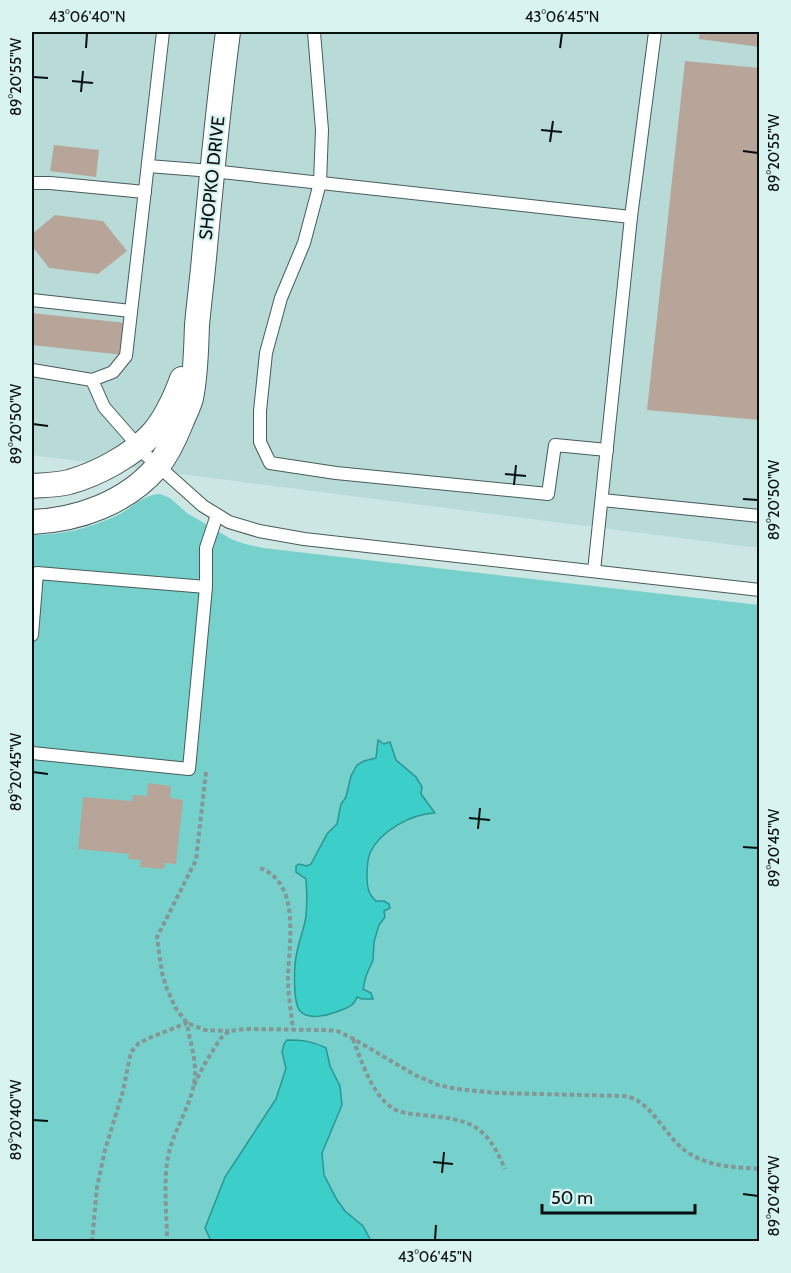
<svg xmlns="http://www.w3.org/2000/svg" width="791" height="1273" font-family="Cabin,sans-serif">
<rect width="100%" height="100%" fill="#cce6e4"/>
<path fill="#b8dbd8" d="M32,32H759V548L32,455Z"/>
<path fill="#76d1cc" d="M160,494L170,498L187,513L231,539L245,544L263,548L759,605V1241H32V535C62,535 91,528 118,515C134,507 142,495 160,494Z"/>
<g fill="#3ccfc9" stroke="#2c9591" stroke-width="1.5">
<path d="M378,740L384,744L390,742L396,760L416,777L422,787L421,794L435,813C411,814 380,831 370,853C367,860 367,868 367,876C367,887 368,894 376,901H384L389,904L390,908L384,911L385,917L379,925L374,942L373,960L366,976L363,989L371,993L373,999H362L357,997C354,1007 344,1009 336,1012C326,1016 308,1020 300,1011C293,1003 294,968 296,957C298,943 304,930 306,916C307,904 307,891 306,879L296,872V866L299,864L307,866L311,864L327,834L337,824L341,804L346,797L351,776L357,765L364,761L376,758Z"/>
<path d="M287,1040C301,1040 313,1041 326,1048L330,1066L340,1086L342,1105L322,1153L324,1175L337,1200L345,1211L363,1226L371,1241H211L205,1228L225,1177L276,1099L286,1068L282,1052L284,1044Z"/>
</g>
<g fill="#b8a59a">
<path d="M700,32H760V47L699,39Z"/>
<path d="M685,61L760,68V420L647,410Z"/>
<path d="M54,145L99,150L96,177L50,171Z"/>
<path d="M55,215L103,221L127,251L98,274L49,268L32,246V234Z"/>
<path d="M32,313L136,324L132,356L32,345Z"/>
<path d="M148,783L171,786L170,798L183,800L176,864L165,863L164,869L140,867L141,860L128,859L129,854L78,849L83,797L132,801L133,795L147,796Z"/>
</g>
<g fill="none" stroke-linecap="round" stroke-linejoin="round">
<defs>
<g id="lane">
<path d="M314,32L322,130L320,183L304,243L281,298L266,353L260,411V442L270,463L336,473L548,494L555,445L607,450"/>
<path d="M148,166L212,171L631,217"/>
<path d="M32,183H50L145,192"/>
<path d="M32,300L131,311"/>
<path d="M32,370L92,380L113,372L126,356L163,32"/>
<path d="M92,380L104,407L147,456L203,506L229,522L259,531L304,539L760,590"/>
<path d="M602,500L760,516"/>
<path d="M594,571L631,217L655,32"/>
<path d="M32,635L37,573L206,587"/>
<path d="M32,753L189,769L206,587V548L217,515"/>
</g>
<g id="street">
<path d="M32,486C44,485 57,485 69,482C98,474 133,455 153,433C166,418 175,398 182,379"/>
<path d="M32,522C78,520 126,503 157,467C167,455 175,438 181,423C184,415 189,406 191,398C196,374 196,350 197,325C199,303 202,280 204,258C211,182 218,107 228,32"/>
</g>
</defs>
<use href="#lane" stroke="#465c5b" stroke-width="14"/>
<use href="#street" stroke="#465c5b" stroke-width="26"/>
<g stroke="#849796" stroke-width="4" stroke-dasharray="4.5 3" stroke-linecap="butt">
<path d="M206,772L196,860L157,937L162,973L167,989L175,1007L187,1023L205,1030L229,1031"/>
<path d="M260,868C301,883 289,943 288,978C288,995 291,1012 293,1029"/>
<path d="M353,1039C361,1060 372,1094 391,1107C399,1113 411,1114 422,1115C469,1120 485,1122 505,1169"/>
<path d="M194,1085L204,1065L220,1039L229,1031L246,1029L325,1030L337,1031L352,1038L415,1075L438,1085L457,1089L497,1093L625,1096C630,1097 635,1099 638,1101C658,1114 668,1139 687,1152C709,1167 734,1167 760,1169"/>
<path d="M92,1242L97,1187L105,1150L123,1091L131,1052L139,1043L149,1038L187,1023C189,1039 196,1057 195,1074C194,1103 173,1129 168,1157C163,1182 167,1216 167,1242"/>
</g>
<use href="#lane" stroke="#fff" stroke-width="12"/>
<use href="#street" stroke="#fff" stroke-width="24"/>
</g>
<path fill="none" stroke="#070f0f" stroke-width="2" d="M86,48L87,33M560,48L562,33M33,77L48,78M72,81L93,83M81,92L83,71M541,130L562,132M550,142L553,121M743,151L758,153M33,424L48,426M505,474L526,476M514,485L516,465M743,499L758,500M33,772L48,774M469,818L490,820M478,829L480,808M743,847L758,848M33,1120L48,1121M433,1162L453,1164M442,1173L444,1152M743,1194L758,1196M435,1240L436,1225"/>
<g text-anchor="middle" stroke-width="4.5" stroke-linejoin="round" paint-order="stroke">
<g font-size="18" fill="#070f0f" stroke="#d9f3f1">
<text transform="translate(212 178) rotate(-84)" y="6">SHOPKO DRIVE</text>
</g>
</g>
<rect width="791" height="1273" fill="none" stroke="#d9f3f1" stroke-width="66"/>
<path d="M542 1204v9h153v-9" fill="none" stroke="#070f0f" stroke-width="3"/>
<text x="551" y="1204" font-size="18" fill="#070f0f" stroke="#d9f3f1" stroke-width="4.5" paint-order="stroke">50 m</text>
<rect x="33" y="33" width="725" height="1207" fill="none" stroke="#070f0f" stroke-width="2"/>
<g font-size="15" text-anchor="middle" fill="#070f0f">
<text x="87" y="22">43°06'40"N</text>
<text x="562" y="22">43°06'45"N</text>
<text transform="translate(16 77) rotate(-90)" y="5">89°20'55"W</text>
<text transform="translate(774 153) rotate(-90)" y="5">89°20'55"W</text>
<text transform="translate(16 424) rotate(-90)" y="5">89°20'50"W</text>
<text transform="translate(774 500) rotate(-90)" y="5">89°20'50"W</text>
<text transform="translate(16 772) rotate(-90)" y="5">89°20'45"W</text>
<text transform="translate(774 848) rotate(-90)" y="5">89°20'45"W</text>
<text transform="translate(16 1120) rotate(-90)" y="5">89°20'40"W</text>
<text transform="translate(774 1196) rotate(-90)" y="5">89°20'40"W</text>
<text x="435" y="1262">43°06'45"N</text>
</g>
</svg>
